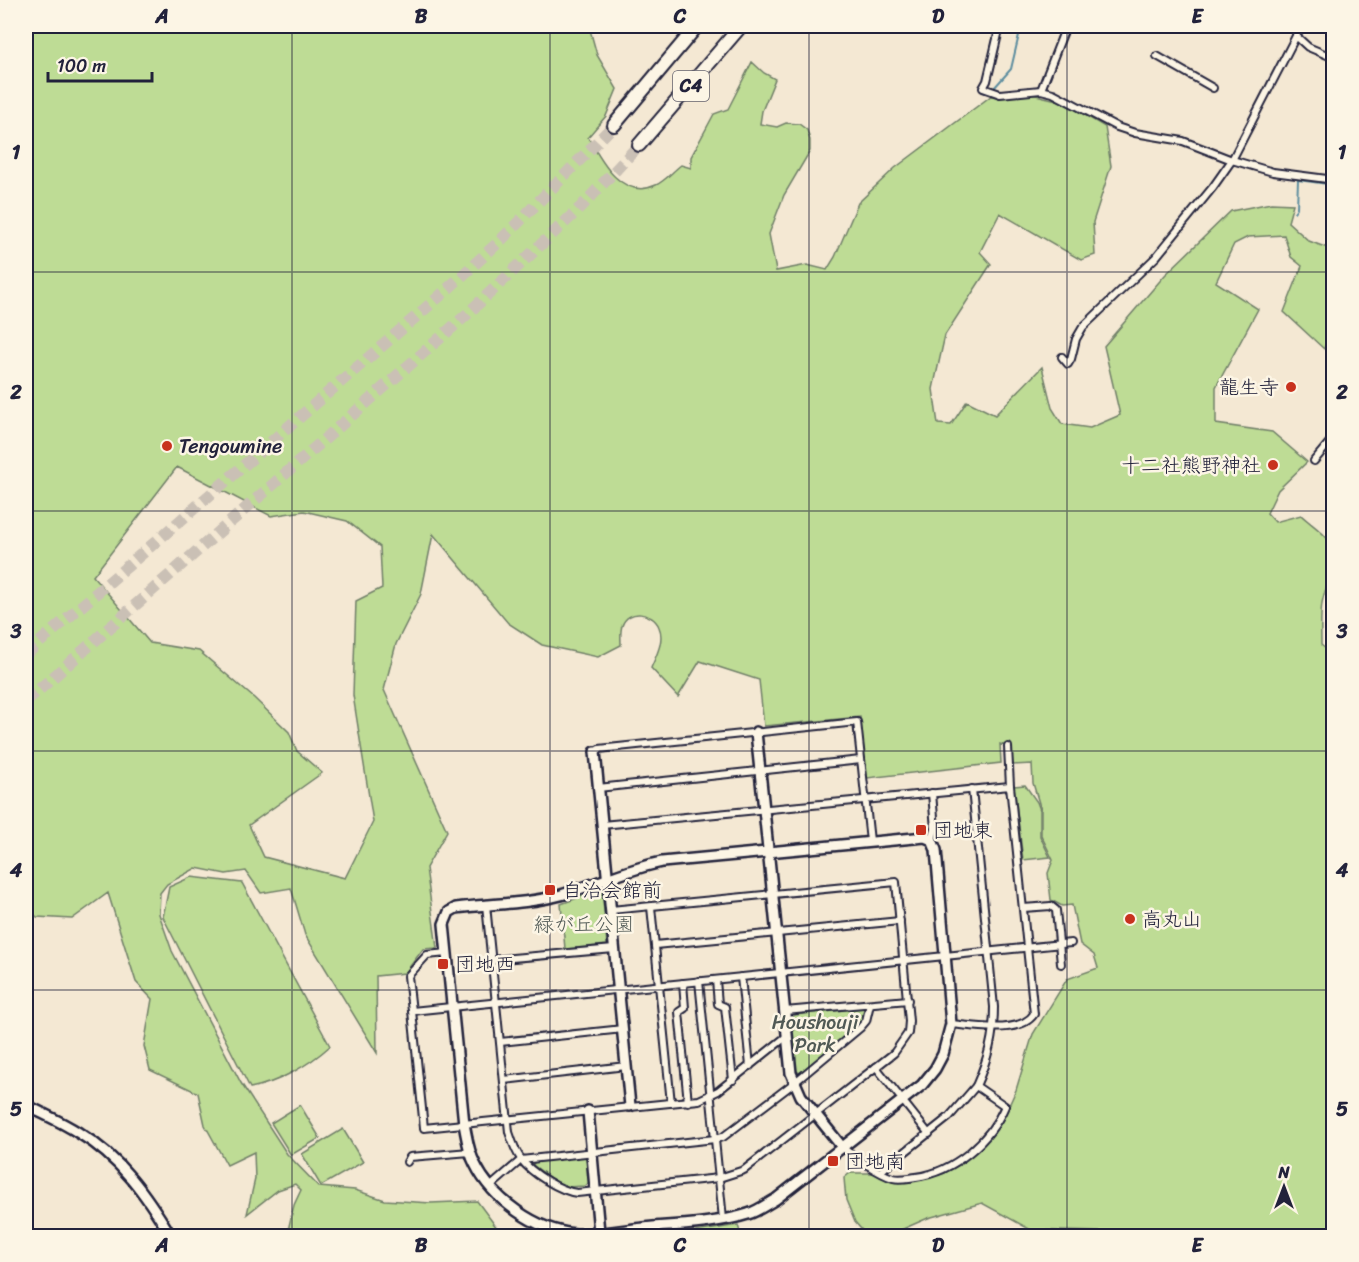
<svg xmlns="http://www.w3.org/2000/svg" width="1359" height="1262" font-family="Sriracha,'Klee One',sans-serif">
<rect width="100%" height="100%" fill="#f4e8d3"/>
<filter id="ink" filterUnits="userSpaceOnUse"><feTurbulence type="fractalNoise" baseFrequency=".0167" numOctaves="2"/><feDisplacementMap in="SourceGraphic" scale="12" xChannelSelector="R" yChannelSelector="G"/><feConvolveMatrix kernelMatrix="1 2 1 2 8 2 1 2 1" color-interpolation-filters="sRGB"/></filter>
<g filter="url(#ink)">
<g fill="#bedc95" stroke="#707f68" stroke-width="1.5" fill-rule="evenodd">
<path d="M26,26H589L597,55L617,89L606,116L588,137C601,161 622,201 656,185C665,181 673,171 681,165L691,168V157L714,114L728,109L752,62L764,73L775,79L762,111L760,124L777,127L786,123L799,124L807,130L810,140V151L784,195L769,234L776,271L807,265L827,270L835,257L858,203L895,168L991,96L1019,91L1061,101L1105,127L1111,166L1093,222L1095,255L1081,260L1000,213L980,252L991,264L945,335L933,389L938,424L951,425L967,401L995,415L1042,367L1052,408L1062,424L1090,428L1120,415L1104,346L1165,275L1231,211L1271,203L1293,204L1288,222L1309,241L1333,250V322L1324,349L1284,312L1302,266L1291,257L1284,235L1248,237L1234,244L1216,282L1258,309L1216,387V424L1272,432L1307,462L1278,490L1267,513L1275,522L1301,515C1309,523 1323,531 1329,541C1343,563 1325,582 1322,603C1320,617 1321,631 1321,645L1331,653L1334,652L1333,1236H1152L1142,1233L1031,1230L982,1203L928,1218L896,1232L886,1233H898L907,1229L934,1232V1236H867L855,1222L846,1200L844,1178L850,1173H876L896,1182L922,1180L945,1173L974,1152L1002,1121L1016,1090L1033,1034L1067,979L1098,968L1094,955L1080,944L1072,905L1062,906L1051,900L1048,873L1053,860L1041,835V810L1033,783L1032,764L1013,765L1011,747L1000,744L1001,763L867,778L860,717L764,726L759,680L700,661L678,697L651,668C656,656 665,640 659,627C653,612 628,608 622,626C620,631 621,639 621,645L598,657L542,645L508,623L433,534L421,594L396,644L384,690L447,831L426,868L437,948L423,949L405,973L376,976L377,1053L305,935L291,888L261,893L246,871L226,874L196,868L167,884L160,893L159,914L172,951L241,1083L287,1154L319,1187L355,1190L385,1200L431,1203L477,1201L497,1228L547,1236H289V1226L294,1205L301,1190L295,1184L278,1190L247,1214L255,1179L254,1152L227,1165L205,1125L198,1093L150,1070L144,1046L152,999L136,982L108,893L72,919L37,917L26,907V835L31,815L26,806ZM177,467L271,516L304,511L347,521L380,547L382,588L356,601L353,695L373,822L345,878L264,857L249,825L322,773L297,751L289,732L254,698L199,651L150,643L93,576Z"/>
<path d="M1025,785L1037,802L1040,810V836L1050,857L1023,860L1014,786Z"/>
<path d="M191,877L242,883L330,1046C309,1065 278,1083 250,1088L163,917L169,887Z"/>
<path d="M602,889L607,945L565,949L561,904Z"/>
<path d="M864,1008L862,1020L857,1027L800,1073L796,1071L790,1021L794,1015Z"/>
<path d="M300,1105L320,1138L291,1155L271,1123Z"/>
<path d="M343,1129L363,1162L321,1186L302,1154Z"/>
<path d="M584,1156L588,1159L590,1182L585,1186L566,1187L560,1185L533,1165L535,1161Z"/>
<path d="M738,1225L741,1236H684L683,1234Z"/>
</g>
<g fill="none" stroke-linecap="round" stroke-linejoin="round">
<g stroke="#5d8d9f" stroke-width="2">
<path d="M994,88L1011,69L1019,35L1017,26"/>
<path d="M1294,212L1297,208L1298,180L1328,184L1334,187"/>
</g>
<g stroke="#cac0b5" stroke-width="12" stroke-dasharray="12 6" stroke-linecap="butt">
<path d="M26,654L441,295L501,240L614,125"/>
<path d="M26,701L463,318L581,207L639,145"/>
</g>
<defs>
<g id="street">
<path d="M1000,26L987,81L983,88L1000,94L1041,90L1053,93L1117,127L1135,133L1183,141L1232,160L1273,172L1327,179L1334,182"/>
<path d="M1296,36L1308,47L1334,58"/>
<path d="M1157,56L1213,88"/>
<path d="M1041,90L1066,26"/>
<path d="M1062,357L1068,364L1071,359L1076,339L1083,327L1156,257L1213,187L1232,160L1296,36L1298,26"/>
<path d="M1314,461L1334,437"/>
<path d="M1008,747L1010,786"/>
<path d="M595,752L599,749L857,722L870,841"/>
<path d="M598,788L861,760"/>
<path d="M932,793L935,829L932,840"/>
<path d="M602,825L1010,786L1034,1014C1020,1035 974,1026 951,1024"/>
<path d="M486,905L509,1132C512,1141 515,1151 521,1159C531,1173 560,1191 577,1193L719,1178L744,1170L894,1053L908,1033L909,1021L896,882L611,910"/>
<path d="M651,907L671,1103"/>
<path d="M1023,908L1051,906L1056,910L1061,964"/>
<path d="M655,945L900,921"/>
<path d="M491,960L614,949"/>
<path d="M741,977L750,1066"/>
<path d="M716,980L718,1004L725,1007L733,1080"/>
<path d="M699,981L723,1219"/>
<path d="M683,983L685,1008L679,1012L688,1102"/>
<path d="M412,1011L408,976L427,955L447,953"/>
<path d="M785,1011L908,1000"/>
<path d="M787,1036L718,1091L699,1100L424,1128L412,1011L1071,943"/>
<path d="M500,1042L623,1029"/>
<path d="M876,1067L899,1096"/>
<path d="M504,1080L626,1066"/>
<path d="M906,1105L929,1134"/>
<path d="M842,1147C853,1156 879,1174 893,1178C900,1180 908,1178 916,1177C954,1172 990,1141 1005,1106L976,1086C988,1059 994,1036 994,1007L972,789"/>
<path d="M407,1162L410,1157L470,1152"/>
<path d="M881,1171L949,1117L976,1086"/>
<path d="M490,1187L521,1160L715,1139L723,1137L794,1083L860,1028L866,1021L870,1004"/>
</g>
<g id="secondary">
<path d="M756,732L791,1073L801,1096L842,1147"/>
<path d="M595,752L630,1106"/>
<path d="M925,837L932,840L936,850L951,1024L943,1054L935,1069L922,1085L776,1199C767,1204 758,1211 748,1214C720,1223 682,1225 653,1227C628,1229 601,1235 576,1234C536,1231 492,1199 475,1164C468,1151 467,1138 464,1124L444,924L449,912L456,908C490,904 527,904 561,895C595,885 627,869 662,862Z"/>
<path d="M26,1105C43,1114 62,1122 79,1133C121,1158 147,1196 171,1236"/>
<path d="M588,1111L599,1232"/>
</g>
<g id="highway">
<path d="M614,125L697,26"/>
<path d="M639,145L741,26"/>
</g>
</defs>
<use href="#street" stroke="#22223b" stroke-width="10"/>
<use href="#secondary" stroke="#22223b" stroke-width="14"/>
<use href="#highway" stroke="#22223b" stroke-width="16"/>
<use href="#street" stroke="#fcf5e5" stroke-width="6"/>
<use href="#secondary" stroke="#fcf5e5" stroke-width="9"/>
<use href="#highway" stroke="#fcf5e5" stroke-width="12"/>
</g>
</g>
<path fill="none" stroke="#22223b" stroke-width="1.5" stroke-opacity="0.55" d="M292,26V1236M550,26V1236M809,26V1236M1067,26V1236M26,272H1334M26,511H1334M26,751H1334M26,990H1334"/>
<g fill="#c8321e" stroke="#fcf5e5" stroke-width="2">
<circle cx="1291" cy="387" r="6"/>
<circle cx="167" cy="446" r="6"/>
<circle cx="1273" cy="465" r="6"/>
<rect x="915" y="824" width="12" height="12" rx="3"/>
<rect x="544" y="884" width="12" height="12" rx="3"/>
<circle cx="1130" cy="919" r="6"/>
<rect x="437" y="958" width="12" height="12" rx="3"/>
<rect x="827" y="1155" width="12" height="12" rx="3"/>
</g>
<g text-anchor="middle" stroke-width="5" stroke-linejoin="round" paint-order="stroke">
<rect fill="#fcf5e5" stroke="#63616e" stroke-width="1.5" x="673" y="71" width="36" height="30" rx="4.5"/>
<g font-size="18" font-weight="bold" fill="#22223b">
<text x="691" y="92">C4</text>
</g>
<g font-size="20" fill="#22223b" stroke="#fcf5e5" text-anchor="start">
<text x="1279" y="394" text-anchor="end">龍生寺</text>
<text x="179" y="453">Tengoumine</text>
<text x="1261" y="472" text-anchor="end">十二社熊野神社</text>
<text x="933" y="837">団地東</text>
<text x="562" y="897">自治会館前</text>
<text x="1142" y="926">高丸山</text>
<text x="455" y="971">団地西</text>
<text x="845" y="1168">団地南</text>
</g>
<g font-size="20" fill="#515a56" stroke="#fcf5e5">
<text x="584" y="931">緑が丘公園</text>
<text x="815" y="1029">Houshouji<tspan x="815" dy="23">Park</tspan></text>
</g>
</g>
<rect width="1359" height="1262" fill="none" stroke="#fcf5e5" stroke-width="66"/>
<g transform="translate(1284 1187)" stroke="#fcf5e5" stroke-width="4.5" paint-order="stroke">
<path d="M0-4.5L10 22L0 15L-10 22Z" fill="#22223b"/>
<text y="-9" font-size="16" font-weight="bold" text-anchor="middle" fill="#22223b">N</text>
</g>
<path d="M48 72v9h104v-9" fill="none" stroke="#22223b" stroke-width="3"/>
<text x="57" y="72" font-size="18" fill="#22223b" stroke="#fcf5e5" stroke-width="4.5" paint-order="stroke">100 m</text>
<rect x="33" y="33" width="1293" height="1196" fill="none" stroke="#22223b" stroke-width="2"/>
<g font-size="20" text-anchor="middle" font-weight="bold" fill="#22223b">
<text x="162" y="23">A</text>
<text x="421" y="23">B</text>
<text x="680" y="23">C</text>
<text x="938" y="23">D</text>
<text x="1197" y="23">E</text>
<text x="16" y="159">1</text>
<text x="1342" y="159">1</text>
<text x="16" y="399">2</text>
<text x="1342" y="399">2</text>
<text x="16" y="638">3</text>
<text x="1342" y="638">3</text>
<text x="16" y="877">4</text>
<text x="1342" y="877">4</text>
<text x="16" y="1116">5</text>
<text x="1342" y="1116">5</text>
<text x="162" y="1252">A</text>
<text x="421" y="1252">B</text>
<text x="680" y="1252">C</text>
<text x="938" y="1252">D</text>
<text x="1197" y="1252">E</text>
</g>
</svg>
